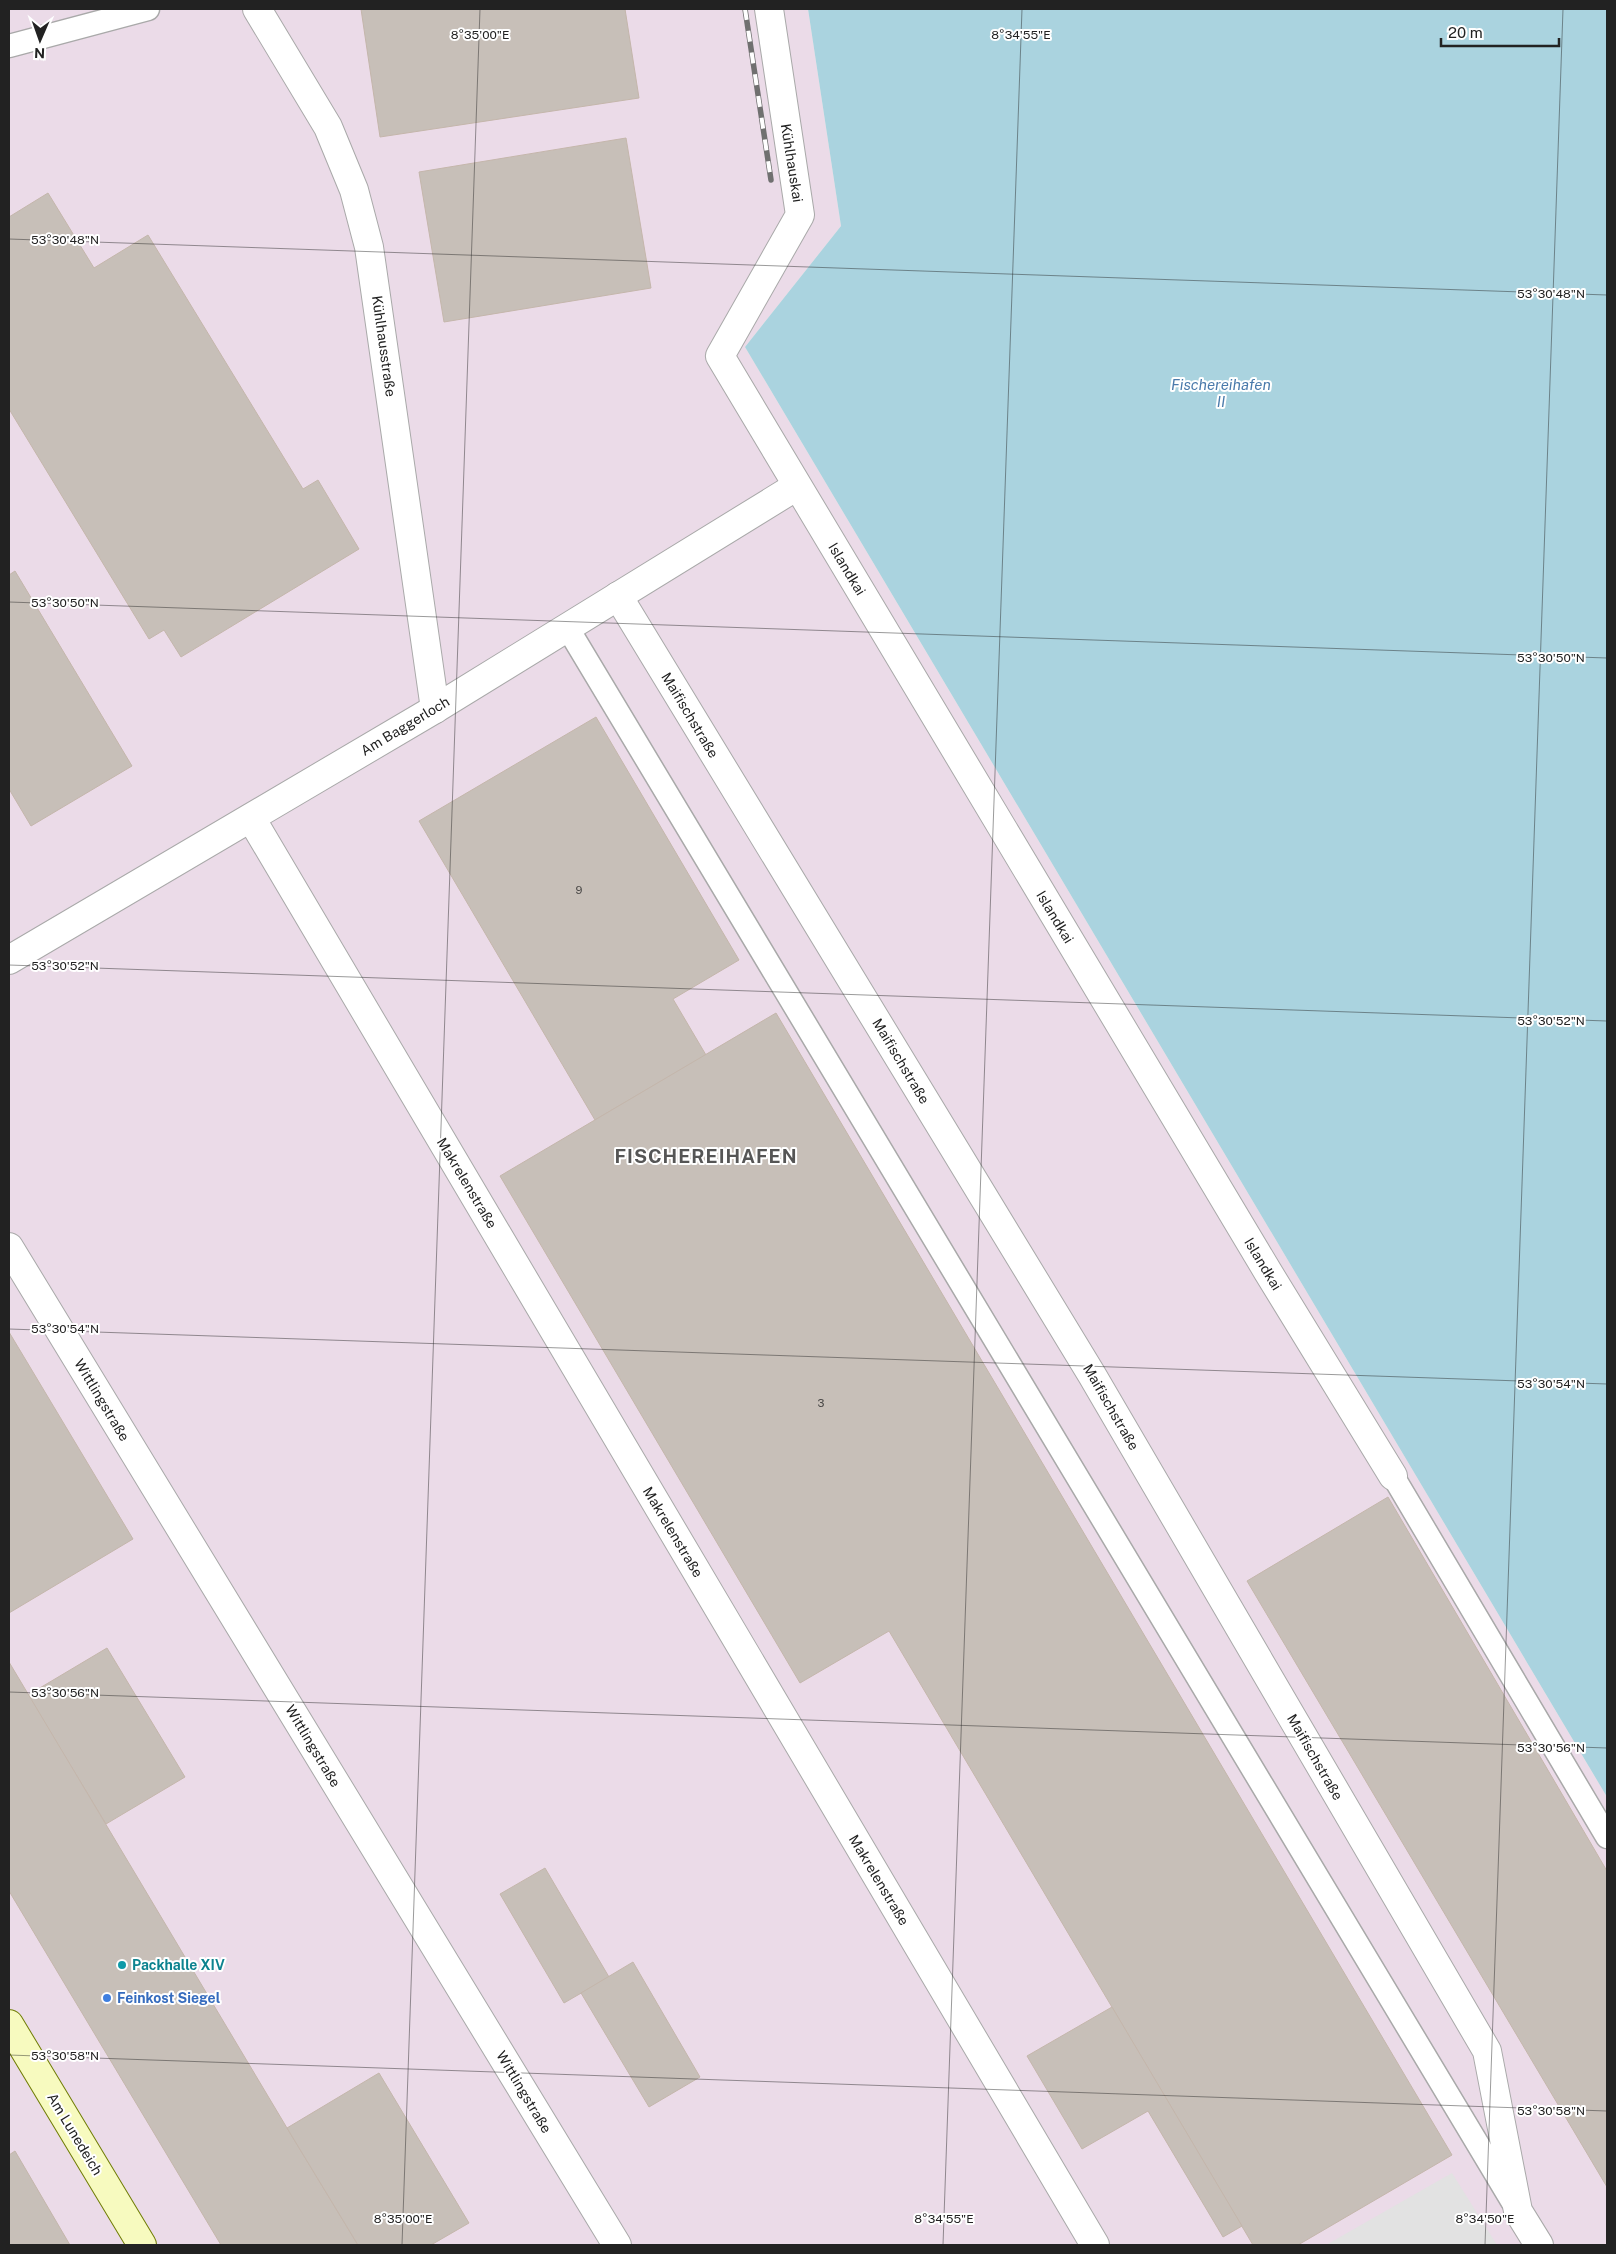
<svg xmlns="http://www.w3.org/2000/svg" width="1616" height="2254" font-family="'Public Sans',sans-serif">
<rect width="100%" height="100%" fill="#f2efe9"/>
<path fill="#ebdbe8" d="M9,9H808L841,226L745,347L1607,1797V2245H9Z"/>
<path fill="#e2e2e2" d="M1452,2173L1497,2245H1326Z"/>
<path fill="#aad3df" d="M808,9H1607V1797L745,347L841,226Z"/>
<g fill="#c7bfb8" stroke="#c4b6ab">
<path d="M361,9H625L639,98L380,137Z"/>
<path d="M626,138L651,288L444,322L419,172Z"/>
<path d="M48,193L94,268L148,235L303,489L318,480L359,549L181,657L164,630L149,639L9,409V217Z"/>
<path d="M15,571L132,766L31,826L9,789V575Z"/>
<path d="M596,717L739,960L673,999L706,1055L595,1120L419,821Z"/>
<path d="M776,1013L1452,2155L1298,2245H1253L889,1631L800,1683L500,1176Z"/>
<path d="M9,1332L133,1539L9,1613Z"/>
<path d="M1388,1497L1607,1871V2187L1247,1581Z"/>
<path d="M107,1648L185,1777L106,1824L28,1695Z"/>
<path d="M9,1662L287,2128L358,2245H221L24,1916L9,1891Z"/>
<path d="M545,1868L609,1977L564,2003L500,1894Z"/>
<path d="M633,1962L700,2077L649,2107L581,1993Z"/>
<path d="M1112,2007L1242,2226L1223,2237L1148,2111L1082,2149L1027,2056Z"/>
<path d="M379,2073L469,2223L431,2245H358L287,2128Z"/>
<path d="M15,2151L70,2245H9V2155Z"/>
</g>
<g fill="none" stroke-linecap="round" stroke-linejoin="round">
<defs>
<g id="lane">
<path d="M9,46L148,9"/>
<path d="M567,627L1512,2201"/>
<path d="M1393,1476L1607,1837"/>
</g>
<g id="street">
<path d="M257,9L328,127L354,190L369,247L435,709"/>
<path d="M769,9L800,215L720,356L1268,1272L1393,1476"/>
<path d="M618,596L1092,1375L1487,2051L1518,2211L1539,2245"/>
<path d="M251,818L1095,2245"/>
<path d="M9,960L435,709L797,486"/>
<path d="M9,1247L617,2245"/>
</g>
<path id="secondary" d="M9,2024L142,2245"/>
</defs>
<use href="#lane" stroke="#a9a9a9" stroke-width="25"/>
<use href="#street" stroke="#a9a9a9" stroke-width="30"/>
<use href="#secondary" stroke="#707d05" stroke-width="30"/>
<use href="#lane" stroke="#fff" stroke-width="22"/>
<use href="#street" stroke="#fff" stroke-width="28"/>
<use href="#secondary" stroke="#f7fabf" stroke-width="28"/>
<defs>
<path id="rail" d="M745,9L771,180"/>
</defs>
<use href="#rail" stroke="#707070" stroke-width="5.5"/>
<use href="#rail" stroke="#fff" stroke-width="4" stroke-dasharray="11" stroke-linecap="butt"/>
</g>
<path fill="none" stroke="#222" stroke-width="1" stroke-opacity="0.45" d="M9,239L1607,295M9,602L1607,658M9,965L1607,1021M9,1329L1607,1384M9,1692L1607,1748M9,2055L1607,2111M402,2245L480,9M943,2245L1022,9M1485,2245L1563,9"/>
<circle fill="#0f9aa8" stroke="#fff" stroke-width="2" cx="122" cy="1965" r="5"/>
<circle fill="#3f7fe0" stroke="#fff" stroke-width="2" cx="107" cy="1998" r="5"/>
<g text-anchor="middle" stroke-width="4" stroke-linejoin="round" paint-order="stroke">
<g font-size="11" fill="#4b4948">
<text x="579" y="894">9</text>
<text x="821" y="1407">3</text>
</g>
<g font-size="14" fill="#222" stroke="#fff">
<text transform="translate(792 163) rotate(81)" y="5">Kühlhauskai</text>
<text transform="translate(384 346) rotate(82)" y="5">Kühlhausstraße</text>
<text transform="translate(847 569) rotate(59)" y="5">Islandkai</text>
<text transform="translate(690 715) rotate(59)" y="5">Maifischstraße</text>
<text transform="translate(405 726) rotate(-31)" y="5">Am Baggerloch</text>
<text transform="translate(1055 917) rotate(59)" y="5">Islandkai</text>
<text transform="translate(901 1061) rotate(59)" y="5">Maifischstraße</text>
<text transform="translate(467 1183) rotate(59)" y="5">Makrelenstraße</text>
<text transform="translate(1263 1264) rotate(59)" y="5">Islandkai</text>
<text transform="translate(102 1400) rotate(59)" y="5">Wittlingstraße</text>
<text transform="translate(1111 1407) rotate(60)" y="5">Maifischstraße</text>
<text transform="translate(673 1532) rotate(59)" y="5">Makrelenstraße</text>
<text transform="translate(313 1746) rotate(59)" y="5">Wittlingstraße</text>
<text transform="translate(1315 1757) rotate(60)" y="5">Maifischstraße</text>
<text transform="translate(879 1880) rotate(59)" y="5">Makrelenstraße</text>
<text transform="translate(524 2092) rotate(59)" y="5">Wittlingstraße</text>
<text transform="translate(75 2134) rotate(59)" y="5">Am Lunedeich</text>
</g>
<g font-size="14" font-weight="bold" fill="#0d838f" stroke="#fff" text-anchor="start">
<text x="132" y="1970">Packhalle XIV</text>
</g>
<g font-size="14" font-weight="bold" fill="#366cbe" stroke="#fff" text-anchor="start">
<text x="117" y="2003">Feinkost Siegel</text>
</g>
<g font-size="15" font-style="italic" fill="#4a7aab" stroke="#fff">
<text x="1221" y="390">Fischereihafen<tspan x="1221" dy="17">II</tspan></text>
</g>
<g font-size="19" font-weight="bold" letter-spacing="1" fill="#555" stroke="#fff">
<text x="706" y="1163">FISCHEREIHAFEN</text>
</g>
</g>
<g font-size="12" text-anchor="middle" fill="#222" stroke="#fff" stroke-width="4" stroke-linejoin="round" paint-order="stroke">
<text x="480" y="39">8°35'00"E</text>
<text x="1021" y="39">8°34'55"E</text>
<text x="65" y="244">53°30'48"N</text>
<text x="1551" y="298">53°30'48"N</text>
<text x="65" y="607">53°30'50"N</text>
<text x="1551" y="662">53°30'50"N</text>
<text x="65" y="970">53°30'52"N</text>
<text x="1551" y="1025">53°30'52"N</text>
<text x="65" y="1333">53°30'54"N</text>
<text x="1551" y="1388">53°30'54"N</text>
<text x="65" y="1697">53°30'56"N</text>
<text x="1551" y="1752">53°30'56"N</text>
<text x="65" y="2060">53°30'58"N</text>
<text x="1551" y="2115">53°30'58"N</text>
<text x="403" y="2223">8°35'00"E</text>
<text x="944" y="2223">8°34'55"E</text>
<text x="1485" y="2223">8°34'50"E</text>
</g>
<rect width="1616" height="2254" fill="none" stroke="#222222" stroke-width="20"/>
<g transform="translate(40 40) rotate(182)" stroke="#ffffff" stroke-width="4" paint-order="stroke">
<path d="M0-4L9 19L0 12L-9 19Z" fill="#222222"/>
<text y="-8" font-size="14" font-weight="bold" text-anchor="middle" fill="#222222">N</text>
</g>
<path d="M1441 38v8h118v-8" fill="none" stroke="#222222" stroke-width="2.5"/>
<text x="1448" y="38" font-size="15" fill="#222222" stroke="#ffffff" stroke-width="4" paint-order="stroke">20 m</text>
</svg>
